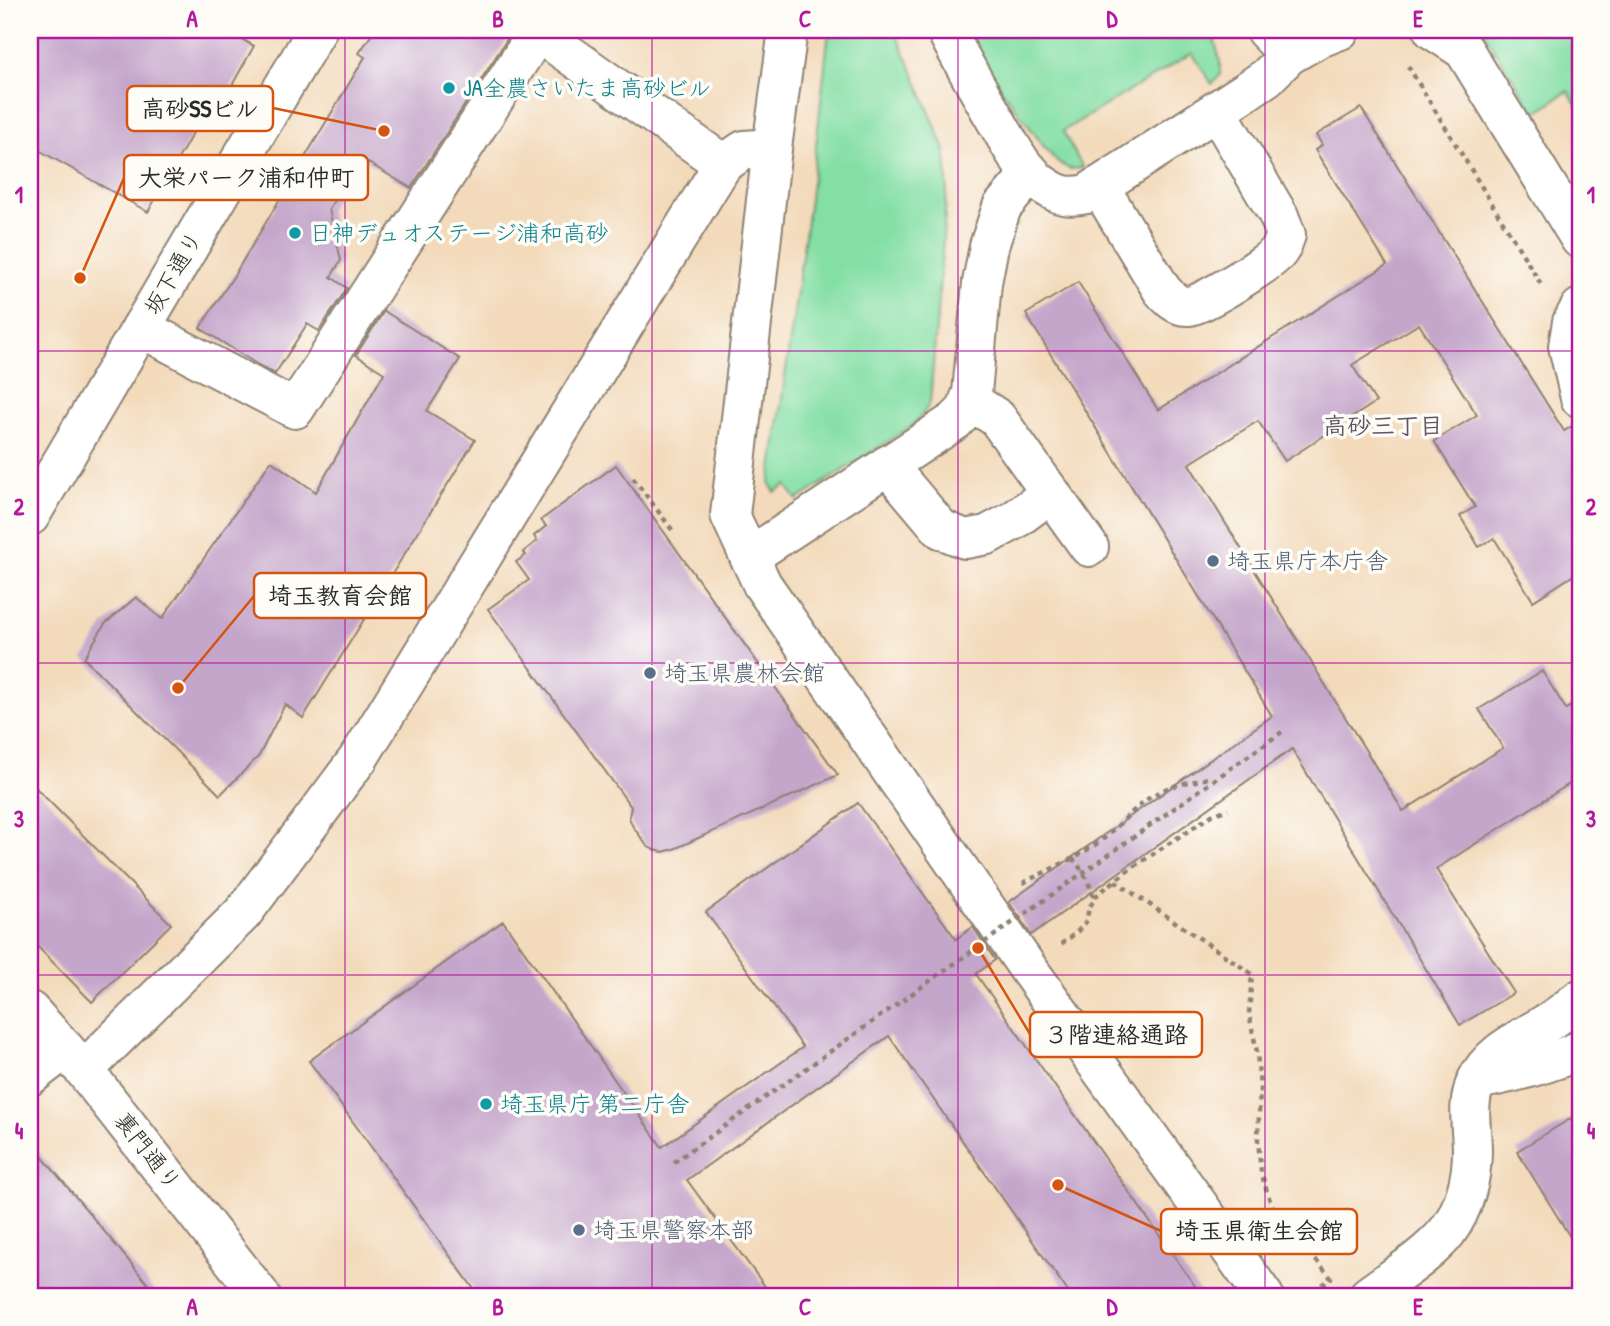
<svg xmlns="http://www.w3.org/2000/svg" width="1610" height="1326" font-family="'Patrick Hand','Klee One',sans-serif">
<rect width="100%" height="100%" fill="#fdfcf7"/>
<filter id="ink" filterUnits="userSpaceOnUse"><feTurbulence type="fractalNoise" baseFrequency=".0143" numOctaves="2"/><feDisplacementMap in="SourceGraphic" scale="14" xChannelSelector="R" yChannelSelector="G"/><feConvolveMatrix kernelMatrix="1 2 1 2 8 2 1 2 1" color-interpolation-filters="sRGB"/></filter>
<filter id="wash" filterUnits="userSpaceOnUse"><feTurbulence type="fractalNoise" baseFrequency=".00686" numOctaves="4" result="noise"/><feDisplacementMap in="SourceGraphic" scale="28" xChannelSelector="R" yChannelSelector="G"/><feGaussianBlur stdDeviation="1.57" result="paint"/><feColorMatrix in="noise" values="0 0 0 0 0 0 0 0 0 0 0 0 0 0 0 0 0 1.4 0 .05"/><feComposite in="paint" operator="in"/></filter>
<g filter="url(#wash)">
<rect width="100%" height="100%" fill="#f3dabb"/>
<g fill="#84dfa5" stroke="#588568" stroke-width="2">
<path d="M829,30H894L912,69L945,150L947,167V188L930,403L923,414L913,425L797,500L786,485L775,492L770,484L810,199Z"/>
<path d="M965,30H1212L1220,61V75L1212,84L1192,53L1063,131L1083,168L1070,169L1057,162L1045,148L999,86Z"/>
<path d="M1482,30H1580V110L1568,91L1535,113Z"/>
</g>
<g id="blocks">
<g fill="#c4a6cb">
<path d="M30,30H225L254,46L221,105L212,99L148,212L30,145Z"/>
<path d="M375,30H513L411,188L360,158L329,209L341,260L331,277L347,288L319,331L307,324L275,374L258,365L200,328L235,274L365,57L359,53Z"/>
<path d="M1361,108L1564,431L1580,421V571L1533,601L1494,538L1479,547L1460,516L1475,507L1434,441L1477,415L1419,324L1352,365L1376,402L1285,461L1258,421L1189,464L1403,811L1503,748L1479,709L1542,671L1566,709L1580,700V777L1436,869L1514,993L1460,1025L1292,749L1031,935L1009,902L1272,716L1026,314L1078,282L1158,410L1387,265L1315,150L1322,145L1316,135Z"/>
<path d="M384,311L460,359L427,411L475,440L303,718L285,704L259,756L220,795L84,658L105,624L136,597L162,619L271,461L316,492L384,373L356,355Z"/>
<path d="M616,465L838,775L674,849L663,852L654,850L647,846L632,825L629,817L631,807L488,609L529,580L516,562L526,555L523,552L537,541L534,536L546,526L541,520Z"/>
<path d="M30,782L171,924L92,1002L30,939Z"/>
<path d="M858,803L956,939L973,927L995,960L976,974L1202,1296H1071L889,1036L687,1180L772,1296H479L309,1061L503,921L662,1147L803,1047L706,912Z"/>
<path d="M1580,1113V1253L1517,1151Z"/>
<path d="M30,1142L158,1296H30Z"/>
</g>
</g>
</g>
<g filter="url(#ink)">
<use href="#blocks" fill-opacity="0" stroke="#8f8273" stroke-width="2"/>
<g fill="none" stroke-linecap="round" stroke-linejoin="round">
<defs>
<g id="minor">
<path d="M535,30L723,164"/>
<path d="M788,30L772,148L730,515L762,584L1029,970L1264,1296"/>
<path d="M946,30C962,62 980,93 998,124C1010,144 1022,170 1042,184C1059,196 1068,198 1087,194L1245,92L1267,77L1289,55L1317,39L1340,30"/>
<path d="M1265,30L1289,55"/>
<path d="M1433,30L1464,50L1580,239"/>
<path d="M1099,186L1162,290C1169,298 1177,307 1189,306C1202,305 1271,262 1279,251C1282,247 1284,240 1286,235L1279,216L1217,111"/>
<path d="M1580,308L1572,322L1568,346L1580,398"/>
<path d="M141,328L295,409L539,30"/>
<path d="M969,400L997,418L1089,547"/>
<path d="M887,465L941,529L965,539L987,535L1013,521L1051,493"/>
<path d="M30,516L317,30"/>
<path d="M749,557L955,421L966,410L972,393L982,283L989,246L1002,207L1031,173"/>
<path d="M30,1011L84,1070L261,1296"/>
<path d="M84,1070L243,913L358,759L723,164L744,150L772,148"/>
<path d="M30,1076L65,1049"/>
<path d="M1477,1080C1512,1073 1547,1065 1580,1050"/>
<path d="M1368,1296C1392,1278 1429,1255 1447,1232C1464,1209 1472,1179 1472,1151C1472,1127 1466,1105 1476,1082C1491,1048 1531,1035 1559,1015C1566,1010 1573,1004 1580,999"/>
</g>
</defs>
<use href="#minor" stroke="#8f8273" stroke-width="42"/>
<g stroke="#8f8273" stroke-width="4.5" stroke-dasharray="5 5" stroke-linecap="butt">
<path d="M1408,66L1542,286"/>
<path d="M633,478L673,531"/>
<path d="M1072,858C1083,870 1090,883 1094,899"/>
<path d="M1115,881L1252,974L1249,1014L1257,1052L1260,1088L1258,1140L1261,1172L1271,1204L1285,1224L1331,1278L1309,1296"/>
<path d="M1023,883C1048,870 1075,859 1099,842C1121,826 1136,803 1161,791C1175,784 1193,782 1208,778"/>
<path d="M1061,944L1076,933L1086,922L1089,908L1097,895L1126,872L1212,815L1228,809"/>
</g>
<use href="#minor" stroke="#fff" stroke-width="38"/>
<path stroke="#8f8273" stroke-width="4.5" stroke-dasharray="5 5" stroke-linecap="butt" d="M674,1162L1282,732"/>
</g>
</g>
<path fill="none" stroke="#b5179e" stroke-width="2" stroke-opacity="0.55" d="M345,30V1296M652,30V1296M958,30V1296M1265,30V1296M30,351H1580M30,663H1580M30,975H1580"/>
<g fill="#0f9aa8" stroke="#fdfcf7" stroke-width="2.5">
<circle cx="449" cy="88" r="7"/>
<circle cx="295" cy="233" r="7"/>
<circle cx="486" cy="1104" r="7"/>
</g>
<g fill="#5c6f8a" stroke="#fdfcf7" stroke-width="2.5">
<circle cx="1213" cy="561" r="7"/>
<circle cx="650" cy="673" r="7"/>
<circle cx="579" cy="1230" r="7"/>
</g>
<g text-anchor="middle" stroke-width="7" stroke-linejoin="round" paint-order="stroke">
<g font-size="23" fill="#0d838f" stroke="#fdfcf7" text-anchor="start">
<text x="463" y="96">JA全農さいたま高砂ビル</text>
<text x="309" y="241">日神デュオステージ浦和高砂</text>
<text x="500" y="1112">埼玉県庁 第二庁舎</text>
</g>
<g font-size="23" fill="#2b2b2b" stroke="#fdfcf7">
<text transform="translate(173 273) rotate(-60)" y="8">坂下通り</text>
<text transform="translate(148 1151) rotate(52)" y="8">裏門通り</text>
</g>
<g font-size="23" fill="#4e5e75" stroke="#fdfcf7" text-anchor="start">
<text x="1227" y="569">埼玉県庁本庁舎</text>
<text x="664" y="681">埼玉県農林会館</text>
<text x="593" y="1238">埼玉県警察本部</text>
</g>
<g font-size="24" font-weight="bold" fill="#615663" stroke="#fdfcf7">
<text x="1383" y="434">高砂三丁目</text>
</g>
</g>
<path fill="none" stroke="#d5540f" stroke-width="2.5" d="M384 131L273 108M80 278L124 178M178 688L254 596M978 948L1030 1034M1058 1185L1161 1231"/>
<g fill="#d5540f" stroke="#fdfcf7" stroke-width="2.5">
<circle cx="384" cy="131" r="7"/>
<circle cx="80" cy="278" r="7"/>
<circle cx="178" cy="688" r="7"/>
<circle cx="978" cy="948" r="7"/>
<circle cx="1058" cy="1185" r="7"/>
</g>
<g fill="#fdfcf7" stroke="#d5540f" stroke-width="2.5">
<rect x="127" y="86" width="146" height="45" rx="7"/>
<rect x="124" y="155" width="244" height="45" rx="7"/>
<rect x="254" y="573" width="172" height="45" rx="7"/>
<rect x="1030" y="1012" width="172" height="45" rx="7"/>
<rect x="1161" y="1209" width="196" height="45" rx="7"/>
</g>
<g font-size="24" text-anchor="middle" font-weight="bold" fill="#2b2b2b">
<text x="200" y="117">高砂SSビル</text>
<text x="246" y="186">大栄パーク浦和仲町</text>
<text x="340" y="604">埼玉教育会館</text>
<text x="1116" y="1043">３階連絡通路</text>
<text x="1259" y="1239">埼玉県衛生会館</text>
</g>
<rect width="1610" height="1326" fill="none" stroke="#fdfcf7" stroke-width="77"/>
<rect x="38" y="38" width="1534" height="1250" fill="none" stroke="#b5179e" stroke-width="2.5"/>
<g font-size="23" text-anchor="middle" font-weight="bold" fill="#b5179e">
<text x="192" y="27">A</text>
<text x="498" y="27">B</text>
<text x="805" y="27">C</text>
<text x="1112" y="27">D</text>
<text x="1418" y="27">E</text>
<text x="19" y="203">1</text>
<text x="1591" y="203">1</text>
<text x="19" y="515">2</text>
<text x="1591" y="515">2</text>
<text x="19" y="827">3</text>
<text x="1591" y="827">3</text>
<text x="19" y="1139">4</text>
<text x="1591" y="1139">4</text>
<text x="192" y="1315">A</text>
<text x="498" y="1315">B</text>
<text x="805" y="1315">C</text>
<text x="1112" y="1315">D</text>
<text x="1418" y="1315">E</text>
</g>
</svg>
